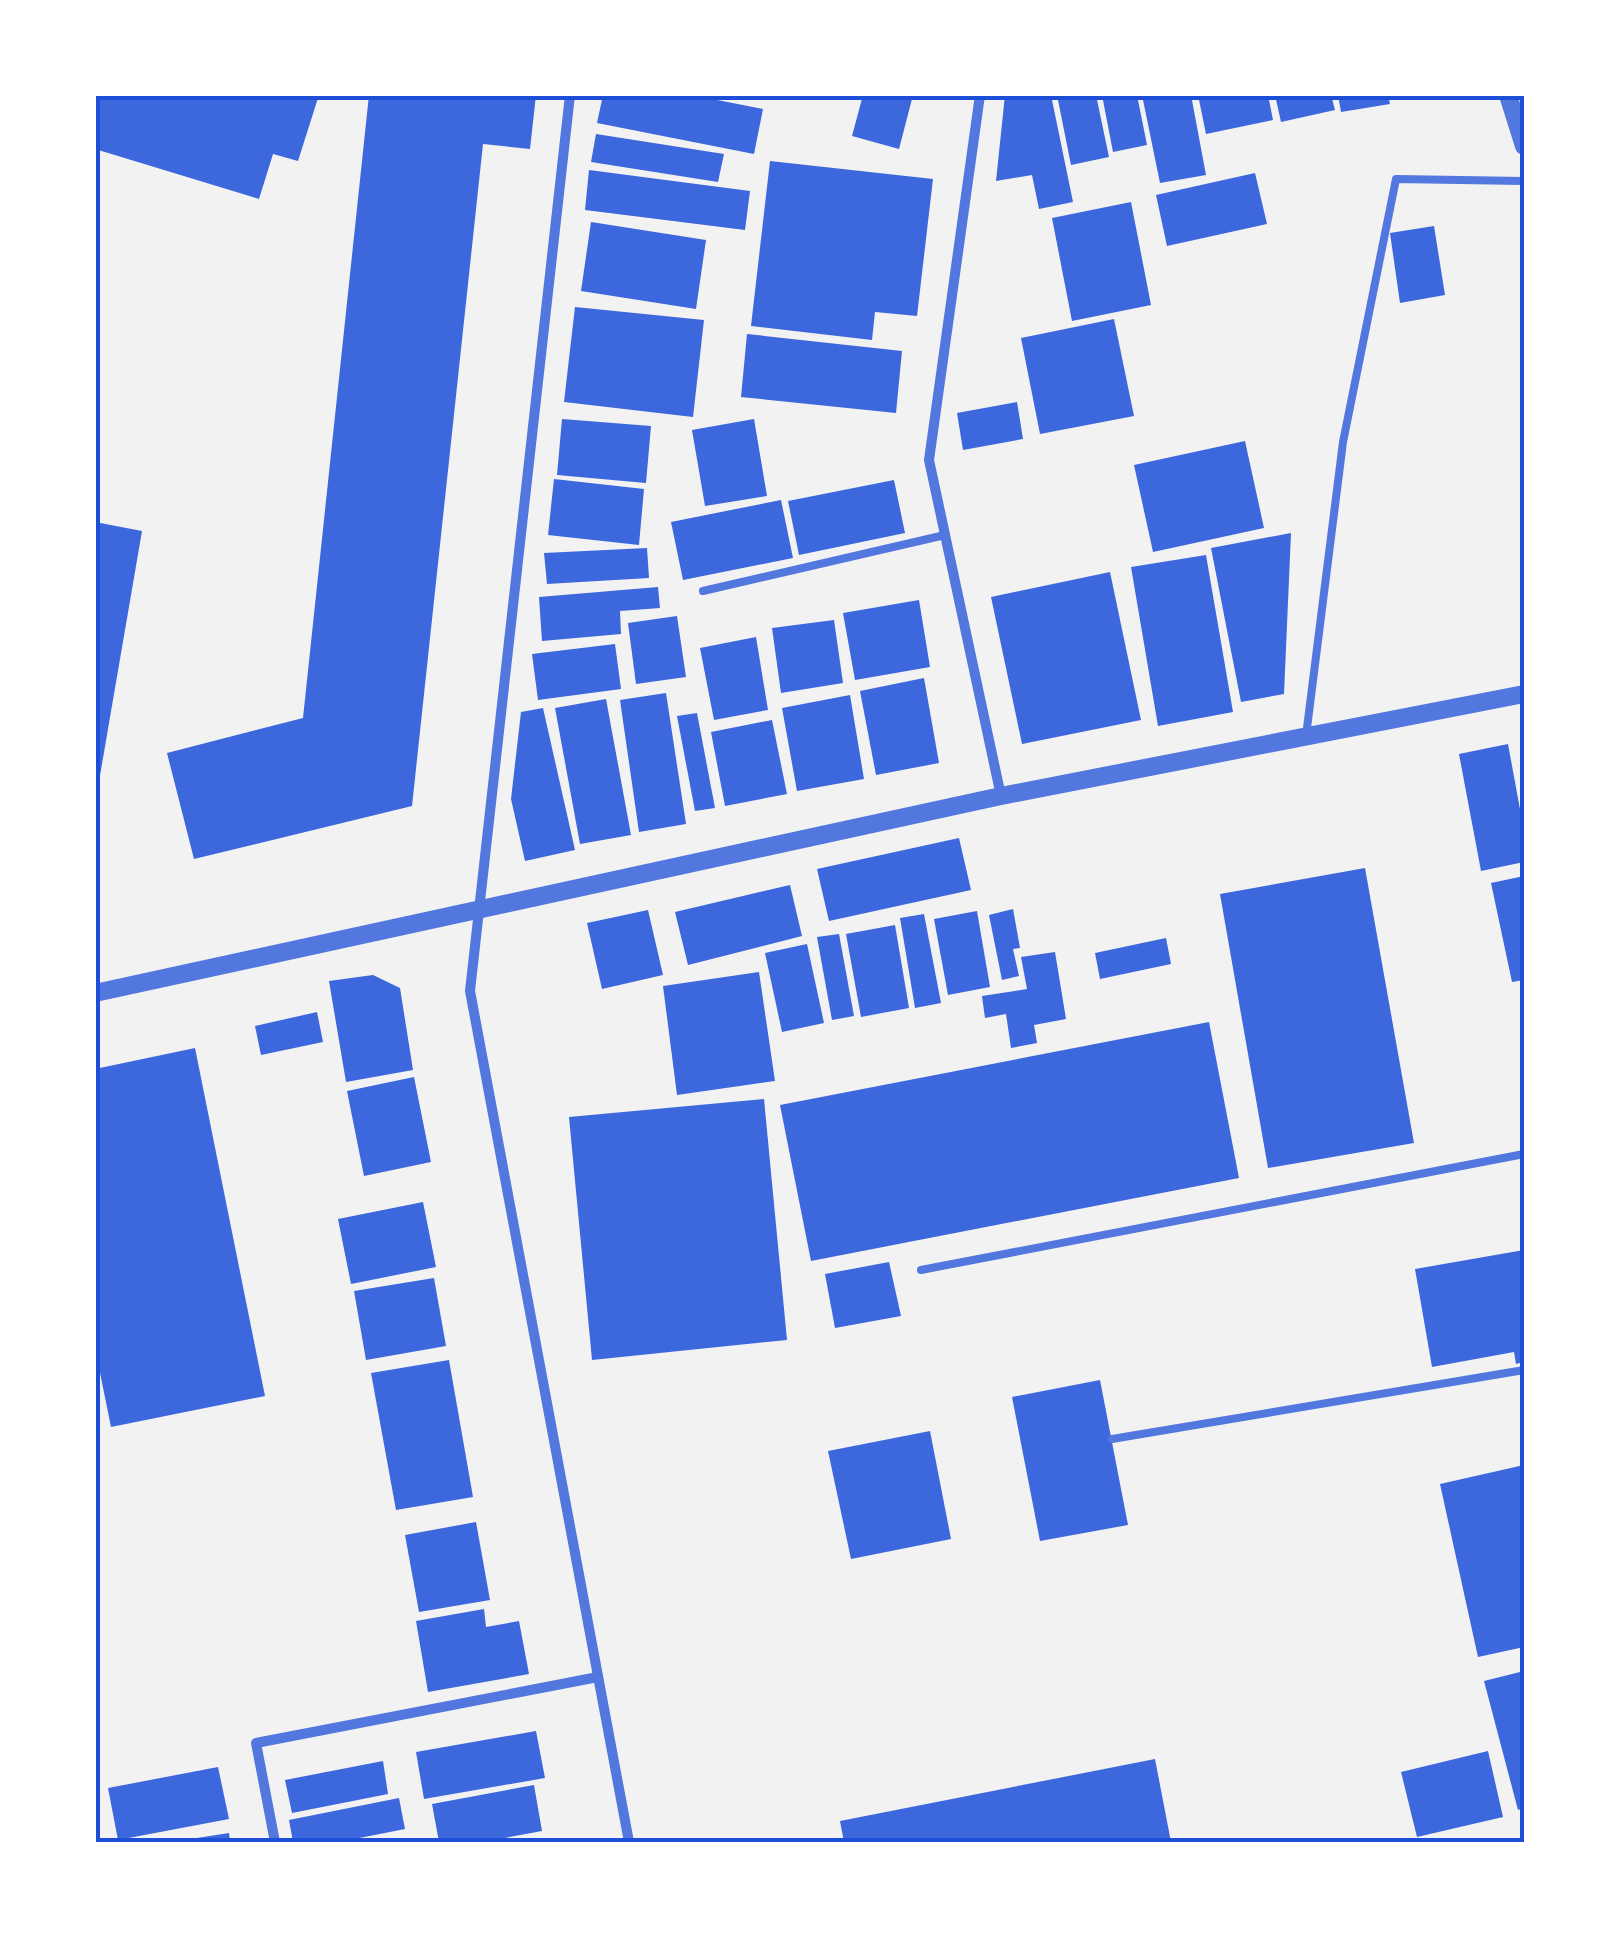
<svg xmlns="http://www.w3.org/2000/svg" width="1619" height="1937" viewBox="0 0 1619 1937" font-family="'Work Sans',sans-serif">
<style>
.building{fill:#3d67dc}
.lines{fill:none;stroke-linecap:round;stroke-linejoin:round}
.service{stroke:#5277de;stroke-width:8}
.minor{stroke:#5277de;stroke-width:10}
.tertiary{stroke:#5277de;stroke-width:18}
.neatline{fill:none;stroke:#1d4ed8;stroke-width:4}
</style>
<rect width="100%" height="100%" fill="#f2f2f2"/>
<!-- building -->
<g class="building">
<path d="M95,95H310L318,98L298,161L273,154L259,199L95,149Z"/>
<path d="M369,95H536L530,149L483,144L412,806L194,859L167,753L303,718Z"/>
<path d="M603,95H692L763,109L754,154L597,123Z"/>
<path d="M863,95H913L899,149L852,136Z"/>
<path d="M1005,95H1051L1073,202L1039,209L1032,175L996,181Z"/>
<path d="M1057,95H1096L1109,157L1071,165Z"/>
<path d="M1102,95H1137L1147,145L1113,152Z"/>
<path d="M1142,95H1191L1206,175L1160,183Z"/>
<path d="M1198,95H1268L1273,120L1206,134Z"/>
<path d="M1275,95H1331L1335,110L1281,122Z"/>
<path d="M1338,95H1388L1390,104L1341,112Z"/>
<path d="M596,134L724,154L718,182L591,162Z"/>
<path d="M770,161L933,179L917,316L875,312L872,340L751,326Z"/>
<path d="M589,170L750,191L745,230L585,210Z"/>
<path d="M1255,173L1267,224L1167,246L1156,195Z"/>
<path d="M1131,202L1151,305L1072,321L1052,218Z"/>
<path d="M591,222L706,240L696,309L581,291Z"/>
<path d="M1434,226L1445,295L1400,303L1390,233Z"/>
<path d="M575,307L704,320L693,417L564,402Z"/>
<path d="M1114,319L1134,416L1040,434L1021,338Z"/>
<path d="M747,334L902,351L896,413L741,397Z"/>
<path d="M1017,402L1023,439L963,450L957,413Z"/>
<path d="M562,419L651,426L646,483L557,475Z"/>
<path d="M754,419L767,496L705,506L692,430Z"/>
<path d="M1245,441L1264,528L1153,552L1134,465Z"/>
<path d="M554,479L644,489L639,545L548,535Z"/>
<path d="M894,480L905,533L799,555L788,501Z"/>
<path d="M781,500L793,558L683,580L671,522Z"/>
<path d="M95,522L142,531L97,793H95Z"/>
<path d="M1291,533L1284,694L1241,702L1211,548Z"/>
<path d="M647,548L649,578L547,584L544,553Z"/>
<path d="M1206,555L1233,712L1158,726L1131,567Z"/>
<path d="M1110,572L1141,720L1022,744L991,597Z"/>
<path d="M658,587L660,608L620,611L621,634L542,641L539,597Z"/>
<path d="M919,600L930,667L855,680L843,613Z"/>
<path d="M677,616L686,677L636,684L628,623Z"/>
<path d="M834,620L843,683L781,693L772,628Z"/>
<path d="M756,637L768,710L714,720L700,648Z"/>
<path d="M615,644L621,689L538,700L532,654Z"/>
<path d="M924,678L939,763L876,775L860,691Z"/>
<path d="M666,693L686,824L639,832L620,700Z"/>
<path d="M850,695L864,779L797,791L782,708Z"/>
<path d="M606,699L631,835L580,844L555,708Z"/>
<path d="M543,708L575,850L525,861L511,799L521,712Z"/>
<path d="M697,713L715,808L695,811L677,716Z"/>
<path d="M772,720L787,794L725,806L711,732Z"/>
<path d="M1508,744L1524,831V862L1481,871L1459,754Z"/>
<path d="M959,838L971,890L829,921L817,869Z"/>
<path d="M1365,868L1414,1143L1268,1168L1220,894Z"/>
<path d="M1524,876V980L1512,982L1491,883Z"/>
<path d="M790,885L802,936L688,965L675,912Z"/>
<path d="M1013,909L1020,948L1013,949L1019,976L1002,980L989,915Z"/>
<path d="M648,910L663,975L602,989L587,923Z"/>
<path d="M977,911L990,987L948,995L934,919Z"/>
<path d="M924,914L941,1003L915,1008L900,918Z"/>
<path d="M895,925L909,1008L861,1017L846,934Z"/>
<path d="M839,934L854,1016L832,1020L817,937Z"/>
<path d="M1166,938L1171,964L1100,979L1095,953Z"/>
<path d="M807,944L824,1023L782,1032L765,953Z"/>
<path d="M1055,952L1066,1019L1034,1025L1037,1043L1011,1048L1006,1014L985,1018L982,996L1027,989L1021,957Z"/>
<path d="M759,972L775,1081L677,1095L663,986Z"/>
<path d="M373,975L400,988L413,1070L346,1082L329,981Z"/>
<path d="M317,1012L323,1042L261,1055L255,1026Z"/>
<path d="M1209,1022L1239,1178L811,1261L780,1105Z"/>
<path d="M195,1048L265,1396L111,1427L95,1348V1069Z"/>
<path d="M414,1077L431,1162L364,1176L347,1091Z"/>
<path d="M764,1099L787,1340L592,1360L569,1117Z"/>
<path d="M423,1202L436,1267L351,1284L338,1219Z"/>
<path d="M1524,1250V1362L1516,1364L1514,1352L1432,1367L1415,1269Z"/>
<path d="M889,1262L901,1316L835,1328L825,1274Z"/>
<path d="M434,1278L446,1346L366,1360L354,1291Z"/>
<path d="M449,1360L473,1497L396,1510L371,1373Z"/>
<path d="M1100,1380L1128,1525L1040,1541L1012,1397Z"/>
<path d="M930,1431L951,1539L851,1559L828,1451Z"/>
<path d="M1524,1465V1647L1478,1657L1440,1484Z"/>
<path d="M476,1522L490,1600L419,1612L405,1535Z"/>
<path d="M484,1609L486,1627L519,1621L529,1674L428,1692L416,1621Z"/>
<path d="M1524,1671V1808L1518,1810L1484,1681Z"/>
<path d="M536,1731L545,1778L424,1799L416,1752Z"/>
<path d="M1488,1751L1503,1817L1417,1837L1401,1772Z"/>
<path d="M1155,1759L1171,1842H844L840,1821Z"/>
<path d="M383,1761L388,1794L292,1813L285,1780Z"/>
<path d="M218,1767L229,1819L118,1840L108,1788Z"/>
<path d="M534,1785L542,1831L483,1842H439L432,1804Z"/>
<path d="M399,1798L405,1829L339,1842H293L289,1820Z"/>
<path d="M229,1833L230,1842H184V1840Z"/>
</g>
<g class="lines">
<!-- service -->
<g class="service">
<path d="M703,591L945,535"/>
<path d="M1306,736L1343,442L1396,179L1524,181"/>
<path d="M921,1270L1524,1154"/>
<path d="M1112,1439L1524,1370"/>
</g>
<!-- minor -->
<g class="minor">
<path d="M570,95L470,991L629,1842"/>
<path d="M980,95L929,460L1001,796"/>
<path d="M275,1842L256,1743L598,1677"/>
</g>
<!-- tertiary -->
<g class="tertiary">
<path d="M1508,95L1524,146"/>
<path d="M95,993L1001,796L1524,694"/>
</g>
</g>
<!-- border -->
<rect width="1619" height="1937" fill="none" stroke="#ffffff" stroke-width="195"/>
<rect x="98" y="98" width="1424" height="1742" class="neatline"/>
</svg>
